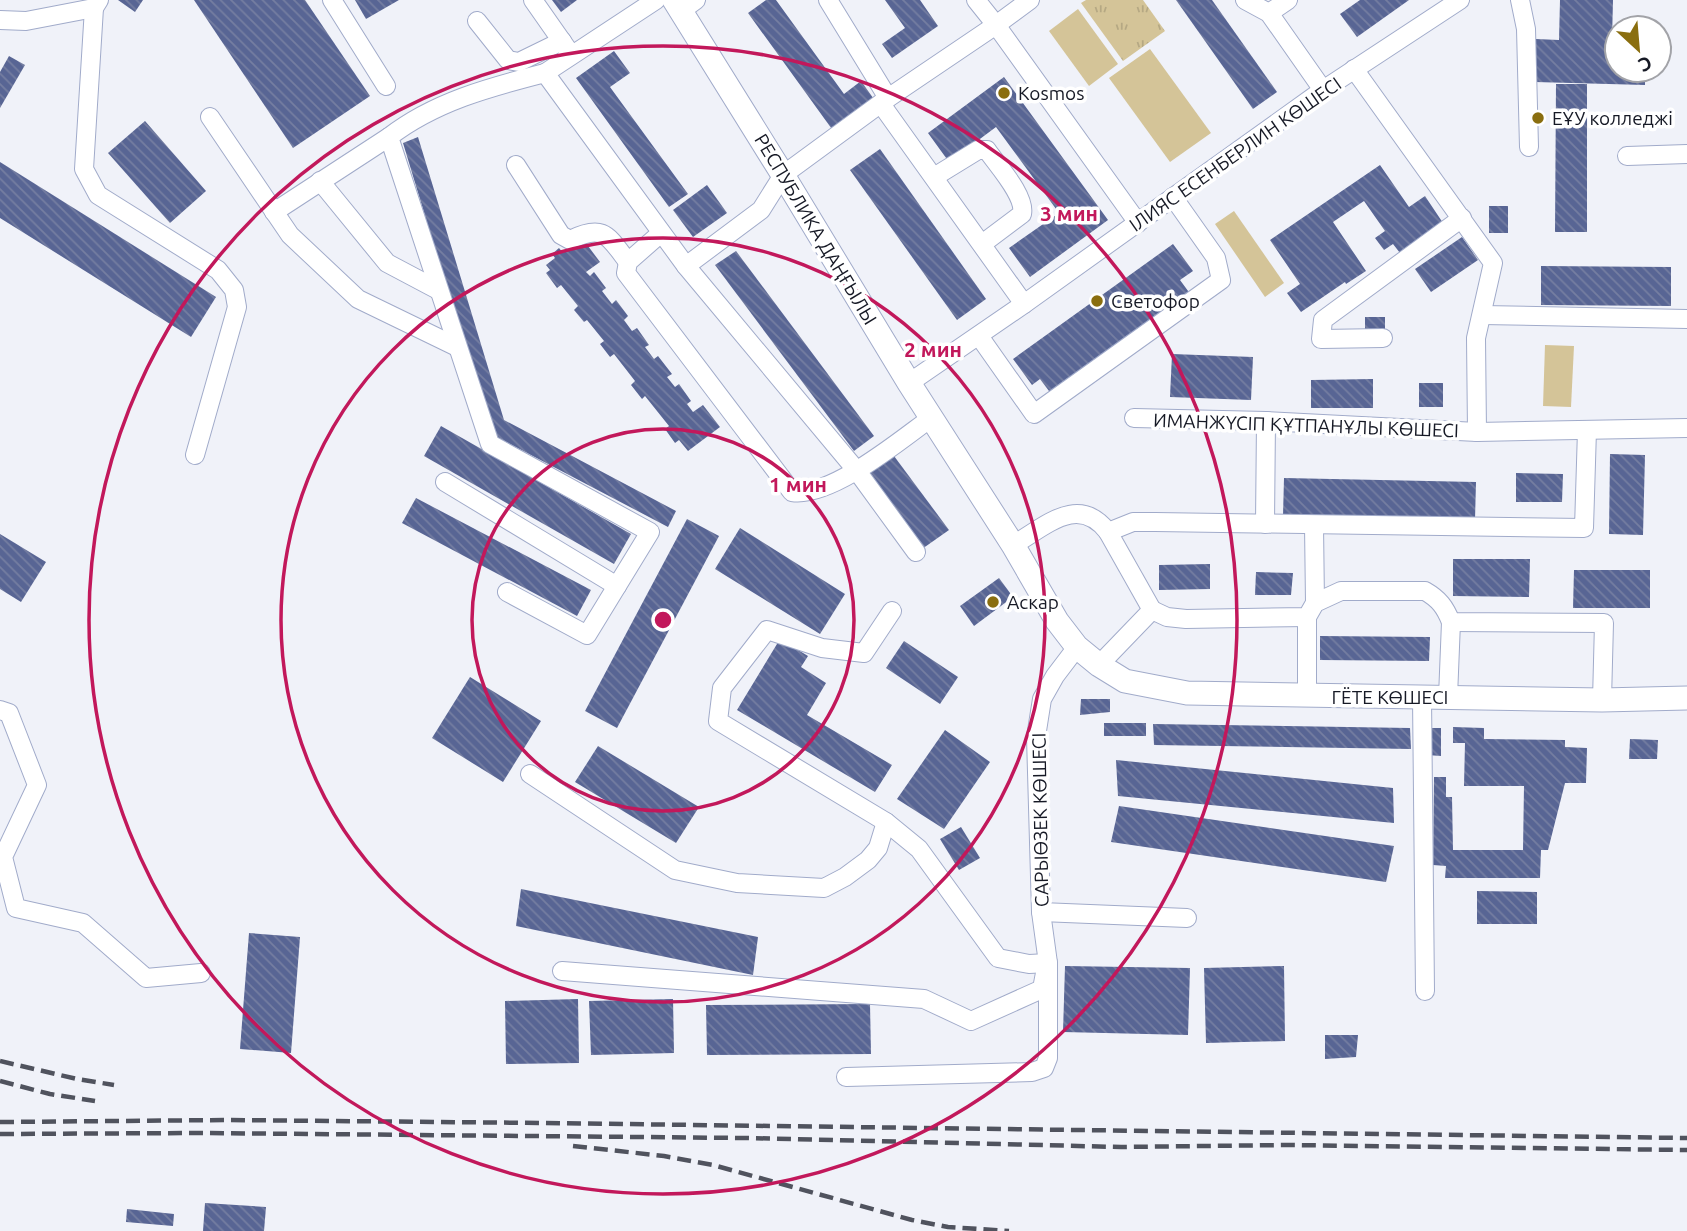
<svg xmlns="http://www.w3.org/2000/svg" width="1687" height="1231" viewBox="0 0 1687 1231" font-family="Ubuntu,sans-serif">
<style>
.grass{fill:url(#grass-tufts)}
.garden{fill:#d4c498}
.building{fill:url(#building-back-hatch)}
.lines{fill:none;stroke-linecap:round;stroke-linejoin:round}
.minor-casing{stroke:#a1abca;stroke-width:20}
.major-casing{stroke:#a1abca;stroke-width:25}
.minor{stroke:#fff;stroke-width:18}
.major{stroke:#fff;stroke-width:23}
.rail{stroke:#50535e;stroke-width:4.5;stroke-dasharray:14 7;stroke-linecap:butt}
.ring{fill:none;stroke:#c2185b;stroke-width:3.5}
.poi-dot{fill:#8a6e0f;stroke:#fff;stroke-width:2.5}
.labels{text-anchor:middle;dominant-baseline:central;stroke-width:7;stroke-linejoin:round;paint-order:stroke}
.poi-label{font-size:19px;fill:#161925;stroke:#fff;text-anchor:start}
.street-label{font-size:19px;fill:#161925;stroke:#fff}
.centre{fill:#c2185b;stroke:#fff;stroke-width:3.5}
.ring-label{font-size:21px;text-anchor:middle;font-weight:bold;fill:#c2185b;stroke:#fff;stroke-width:7;stroke-linejoin:round;paint-order:stroke}
</style>
<defs>
<pattern id="grass-tufts" width="24" height="20" patternUnits="userSpaceOnUse" patternTransform="scale(1.75)"><rect width="24" height="20" fill="#d4c498"/><path d="M3 7l-1-3M5 7V3M7 7l1-3M15 17l-1-3M17 17v-4M19 17l1-3" fill="none" stroke="#b5a883"/></pattern>
<pattern id="building-back-hatch" width="6" height="6" patternUnits="userSpaceOnUse" patternTransform="scale(1.75)"><rect width="6" height="6" fill="#586594"/><path d="M-1 5l2 2M0 0l6 6M5-1l2 2" fill="none" stroke="#757ea1"/></pattern>
</defs>
<rect width="100%" height="100%" fill="#f0f2f9"/>
<!-- grass -->
<path class="grass" d="M1086,0H1143L1165,31L1123,61L1081,3Z"/>
<!-- garden -->
<g class="garden">
<path d="M1078,9L1118,64L1089,86L1049,31Z"/>
<path d="M1150,49L1211,133L1170,162L1109,78Z"/>
<path d="M1234,211L1284,283L1265,297L1215,224Z"/>
<path d="M1545,345L1574,346L1571,407L1543,406Z"/>
</g>
<!-- building -->
<g class="building">
<path d="M118,0H143L135,12Z"/>
<path d="M194,0H305L370,96L293,148Z"/>
<path d="M355,0H399L366,19Z"/>
<path d="M552,0H577L561,12Z"/>
<path d="M766,0H776L844,94L861,81L876,102L834,132L748,13Z"/>
<path d="M885,0H920L938,26L892,58L882,44L905,28Z"/>
<path d="M1176,0H1212L1277,92L1253,109Z"/>
<path d="M1360,0H1409L1357,37L1340,14Z"/>
<path d="M1560,0H1613L1612,40L1617,41V70H1645V85L1535,82L1536,39L1559,40Z"/>
<path d="M614,51L630,73L610,87L688,194L669,207L576,78Z"/>
<path d="M9,56L25,65L0,108V72Z"/>
<path d="M1004,77L1108,220L1030,277L1009,248L1059,213L996,127L949,162L928,133Z"/>
<path d="M1556,84H1587V232H1555Z"/>
<path d="M145,121L206,191L170,223L108,153Z"/>
<path d="M418,137L504,420L676,511L668,527L491,434L403,143Z"/>
<path d="M880,149L986,299L957,320L850,170Z"/>
<path d="M0,162L216,297L191,337L0,218Z"/>
<path d="M1380,165L1409,207L1425,196L1443,223L1400,253L1393,244L1384,250L1375,238L1385,231L1364,201L1333,222L1366,271L1346,284L1345,282L1301,312L1287,293L1300,284L1270,240Z"/>
<path d="M707,185L727,213L693,237L673,210Z"/>
<rect x="1489" y="206" width="19" height="27"/>
<path d="M1462,237L1478,260L1431,292L1415,269Z"/>
<path d="M582,238L600,262L586,272L590,276L594,272L606,288L602,291L612,304L616,300L628,316L624,320L632,331L637,328L649,345L645,347L654,359L658,356L672,374L667,377L675,387L679,384L691,401L687,404L693,412L703,405L720,427L688,451L679,440L675,443L665,429L669,426L645,396L642,399L631,385L635,381L614,354L610,357L600,344L604,341L587,320L584,322L574,310L578,306L561,285L557,288L546,273L550,270L546,265L555,258L552,254L559,248L563,253Z"/>
<path d="M1173,244L1193,271L1180,280L1191,295L1052,395L1040,379L1032,385L1013,359Z"/>
<path d="M736,251L874,436L854,451L715,265Z"/>
<path d="M1541,266L1671,267V306L1541,305Z"/>
<rect x="1365" y="317" width="20" height="17"/>
<path d="M1172,354L1253,357L1251,400L1170,397Z"/>
<path d="M1373,379V408H1311V380Z"/>
<rect x="1419" y="383" width="24" height="24"/>
<path d="M441,426L631,534L614,564L424,456Z"/>
<path d="M1610,454L1645,455L1643,535L1609,534Z"/>
<path d="M894,456L949,530L922,549L868,474Z"/>
<path d="M1516,473L1563,474L1562,502H1516Z"/>
<path d="M1284,478L1476,482L1475,520L1283,516Z"/>
<path d="M416,498L591,590L577,616L402,523Z"/>
<path d="M687,519L719,536L617,728L585,711Z"/>
<path d="M740,528L845,594L820,634L715,569Z"/>
<path d="M0,534L46,562L21,602L0,589Z"/>
<path d="M1453,559H1530L1529,597L1453,596Z"/>
<path d="M1210,564V589L1159,590V565Z"/>
<path d="M1574,570H1650V608H1573Z"/>
<path d="M1256,572L1293,573L1291,595H1255Z"/>
<path d="M999,578L1013,597L974,626L960,606Z"/>
<path d="M1320,636L1430,637L1429,661L1320,660Z"/>
<path d="M780,639L808,656L801,667L826,683L807,715L892,765L875,792L737,710Z"/>
<path d="M904,641L958,677L940,704L886,668Z"/>
<path d="M470,677L541,721L503,782L432,738Z"/>
<path d="M1081,699H1110V712L1080,715Z"/>
<rect x="1104" y="723" width="42" height="13"/>
<path d="M1153,724L1410,728L1411,749L1154,745Z"/>
<path d="M1453,727L1484,728V739L1565,740V747L1587,748L1586,783H1565L1548,850H1541L1540,878H1445L1446,866L1433,865L1434,777H1446V797H1452L1453,850H1523L1524,786H1464L1465,743H1453Z"/>
<path d="M1428,728H1441V756L1427,755Z"/>
<path d="M945,730L990,762L944,829L897,799Z"/>
<path d="M1630,739L1658,740L1657,759H1629Z"/>
<path d="M598,746L699,807L676,843L575,782Z"/>
<path d="M1116,760L1393,788L1394,823L1118,796Z"/>
<path d="M1119,806L1394,846L1386,882L1111,842Z"/>
<path d="M961,827L980,858L959,870L940,839Z"/>
<path d="M521,889L758,937L753,975L516,926Z"/>
<path d="M1477,891L1537,892V924H1477Z"/>
<path d="M249,933L300,937L291,1053L240,1049Z"/>
<path d="M1065,966L1190,968L1188,1035L1063,1032Z"/>
<path d="M1284,966L1285,1041L1206,1043L1204,968Z"/>
<path d="M578,999L579,1063L506,1064L505,1001Z"/>
<path d="M673,999L674,1053L591,1055L589,1001Z"/>
<path d="M870,1004L871,1054L707,1055L706,1005Z"/>
<path d="M1325,1035H1358L1356,1057L1325,1059Z"/>
<path d="M205,1203L266,1207L264,1231H203Z"/>
<path d="M127,1209L174,1214L173,1226L126,1222Z"/>
</g>
<g class="lines">
<!-- minor casing -->
<g class="minor-casing">
<g id="minor">
<path d="M332,0L386,86"/>
<path d="M533,0L568,50"/>
<path d="M656,0L545,73L686,266L857,471L916,552"/>
<path d="M976,0L996,25L1030,0"/>
<path d="M1245,0L1269,13L1323,90"/>
<path d="M1520,0L1526,29L1529,147"/>
<path d="M94,8L84,169L98,195L218,270L234,290L237,307L195,455"/>
<path d="M681,11L696,0"/>
<path d="M1269,13L1288,0"/>
<path d="M0,20L26,21L94,8L99,0"/>
<path d="M477,21L508,60L519,62L562,41"/>
<path d="M1354,69L1493,263L1476,338L1477,432"/>
<path d="M888,98L996,25L1138,223"/>
<path d="M881,104L1024,304"/>
<path d="M210,117L290,235L358,299L457,347"/>
<path d="M1627,156L1687,154"/>
<path d="M516,165L561,235L570,240C604,223 608,236 628,262"/>
<path d="M934,177L978,150H987C997,165 1026,196 1022,214L982,244"/>
<path d="M320,181L387,263L438,290"/>
<path d="M274,212L389,137"/>
<path d="M661,233L628,262L626,273L792,492C831,498 899,441 931,418"/>
<path d="M686,266L761,210L783,175L888,98L828,0"/>
<path d="M1482,315L1687,319"/>
<path d="M979,336L1034,414L1221,280L1216,258L1173,197"/>
<path d="M1383,338L1321,339L1323,320L1462,218"/>
<path d="M909,383L1024,304L1323,90L1460,0"/>
<path d="M1134,418L1266,421L1477,432L1687,428"/>
<path d="M445,482L617,586"/>
<path d="M1265,524L1266,421"/>
<path d="M1314,525L1315,603"/>
<path d="M1108,532L1152,610"/>
<path d="M1013,545C1045,527 1078,493 1108,532L1133,522H1155L1584,528L1587,430"/>
<path d="M507,592L587,635L650,532L490,444L389,137C434,102 490,87 545,73"/>
<path d="M892,611L864,653L822,648L767,630L722,688L718,721L886,822L919,849L998,958L1029,964L1048,963"/>
<path d="M1099,665L1152,610L1167,617L1186,619L1307,617L1315,603L1341,591H1425C1439,599 1445,607 1451,622L1604,623L1602,700"/>
<path d="M1307,696V617"/>
<path d="M1422,697L1425,991"/>
<path d="M1448,697L1451,622"/>
<path d="M0,710L9,713L37,785L3,857L16,908L83,923L146,978L201,973"/>
<path d="M530,774L675,870L737,883L824,888L845,877L868,860L878,848L886,822"/>
<path d="M1041,912L1187,918"/>
<path d="M562,971L924,999L971,1021L1042,989L1045,973"/>
<path d="M846,1077L1032,1072L1044,1068L1048,1058V963L1041,912L1036,737L1042,699L1055,676L1077,647"/>
</g>
</g>
<!-- major casing -->
<g class="major-casing">
<path id="major" d="M674,0L783,175L909,383L1013,545L1057,621L1077,647L1099,665L1125,681L1187,693L1602,700L1687,698"/>
</g>
<!-- minor -->
<use href="#minor" class="minor"/>
<!-- major -->
<use href="#major" class="major"/>
<!-- rail -->
<g class="rail">
<path d="M0,1061L77,1079L114,1085"/>
<path d="M0,1081L50,1094L95,1101"/>
<path d="M0,1122L227,1120L545,1123L1687,1138"/>
<path d="M0,1134L200,1133L748,1138L1121,1147L1286,1145L1687,1150"/>
<path d="M573,1146L664,1156L713,1165L912,1220L948,1227L1009,1231"/>
</g>
</g>
<!-- distance rings -->
<g class="ring">
<circle cx="663" cy="620" r="191"/>
<circle cx="663" cy="620" r="382"/>
<circle cx="663" cy="620" r="574"/>
</g>
<!-- markers -->
<g class="poi-dot">
<circle cx="1004" cy="93" r="7"/>
<circle cx="1538" cy="118" r="7"/>
<circle cx="1097" cy="301" r="7"/>
<circle cx="993" cy="602" r="7"/>
</g>
<g class="labels">
<!-- poi labels -->
<g class="poi-label">
<text x="1018" y="93">Kosmos</text>
<text x="1552" y="118">ЕҰУ колледжі</text>
<text x="1111" y="301">Светофор</text>
<text x="1007" y="602">Аскар</text>
</g>
<!-- street labels -->
<g class="street-label">
<text transform="translate(1235 154) rotate(-35)">ІЛИЯС ЕСЕНБЕРЛИН КӨШЕСІ</text>
<text transform="translate(816 229) rotate(59)">РЕСПУБЛИКА ДАҢҒЫЛЫ</text>
<text transform="translate(1306 425) rotate(2)">ИМАНЖҮСІП ҚҰТПАНҰЛЫ КӨШЕСІ</text>
<text x="1390" y="697">ГЁТЕ КӨШЕСІ</text>
<text transform="translate(1040 820) rotate(-91)">САРЫӨЗЕК КӨШЕСІ</text>
</g>
</g>
<circle cx="663" cy="620" r="10" class="centre"/>
<g class="ring-label">
<text x="1069" y="221">3 мин</text>
<text x="933" y="357">2 мин</text>
<text x="798" y="492">1 мин</text>
</g>
<!-- north arrow -->
<g transform="translate(1638 49) rotate(154)"><circle r="33" fill="#ffffff" stroke="#a2a3a8" stroke-width="2"/>
<path d="M0-5L12 26L0 18L-12 26Z" fill="#8a6e0f"/>
<text y="-10" font-size="19" font-weight="bold" text-anchor="middle" fill="#161925">С</text>
</g>
</svg>
